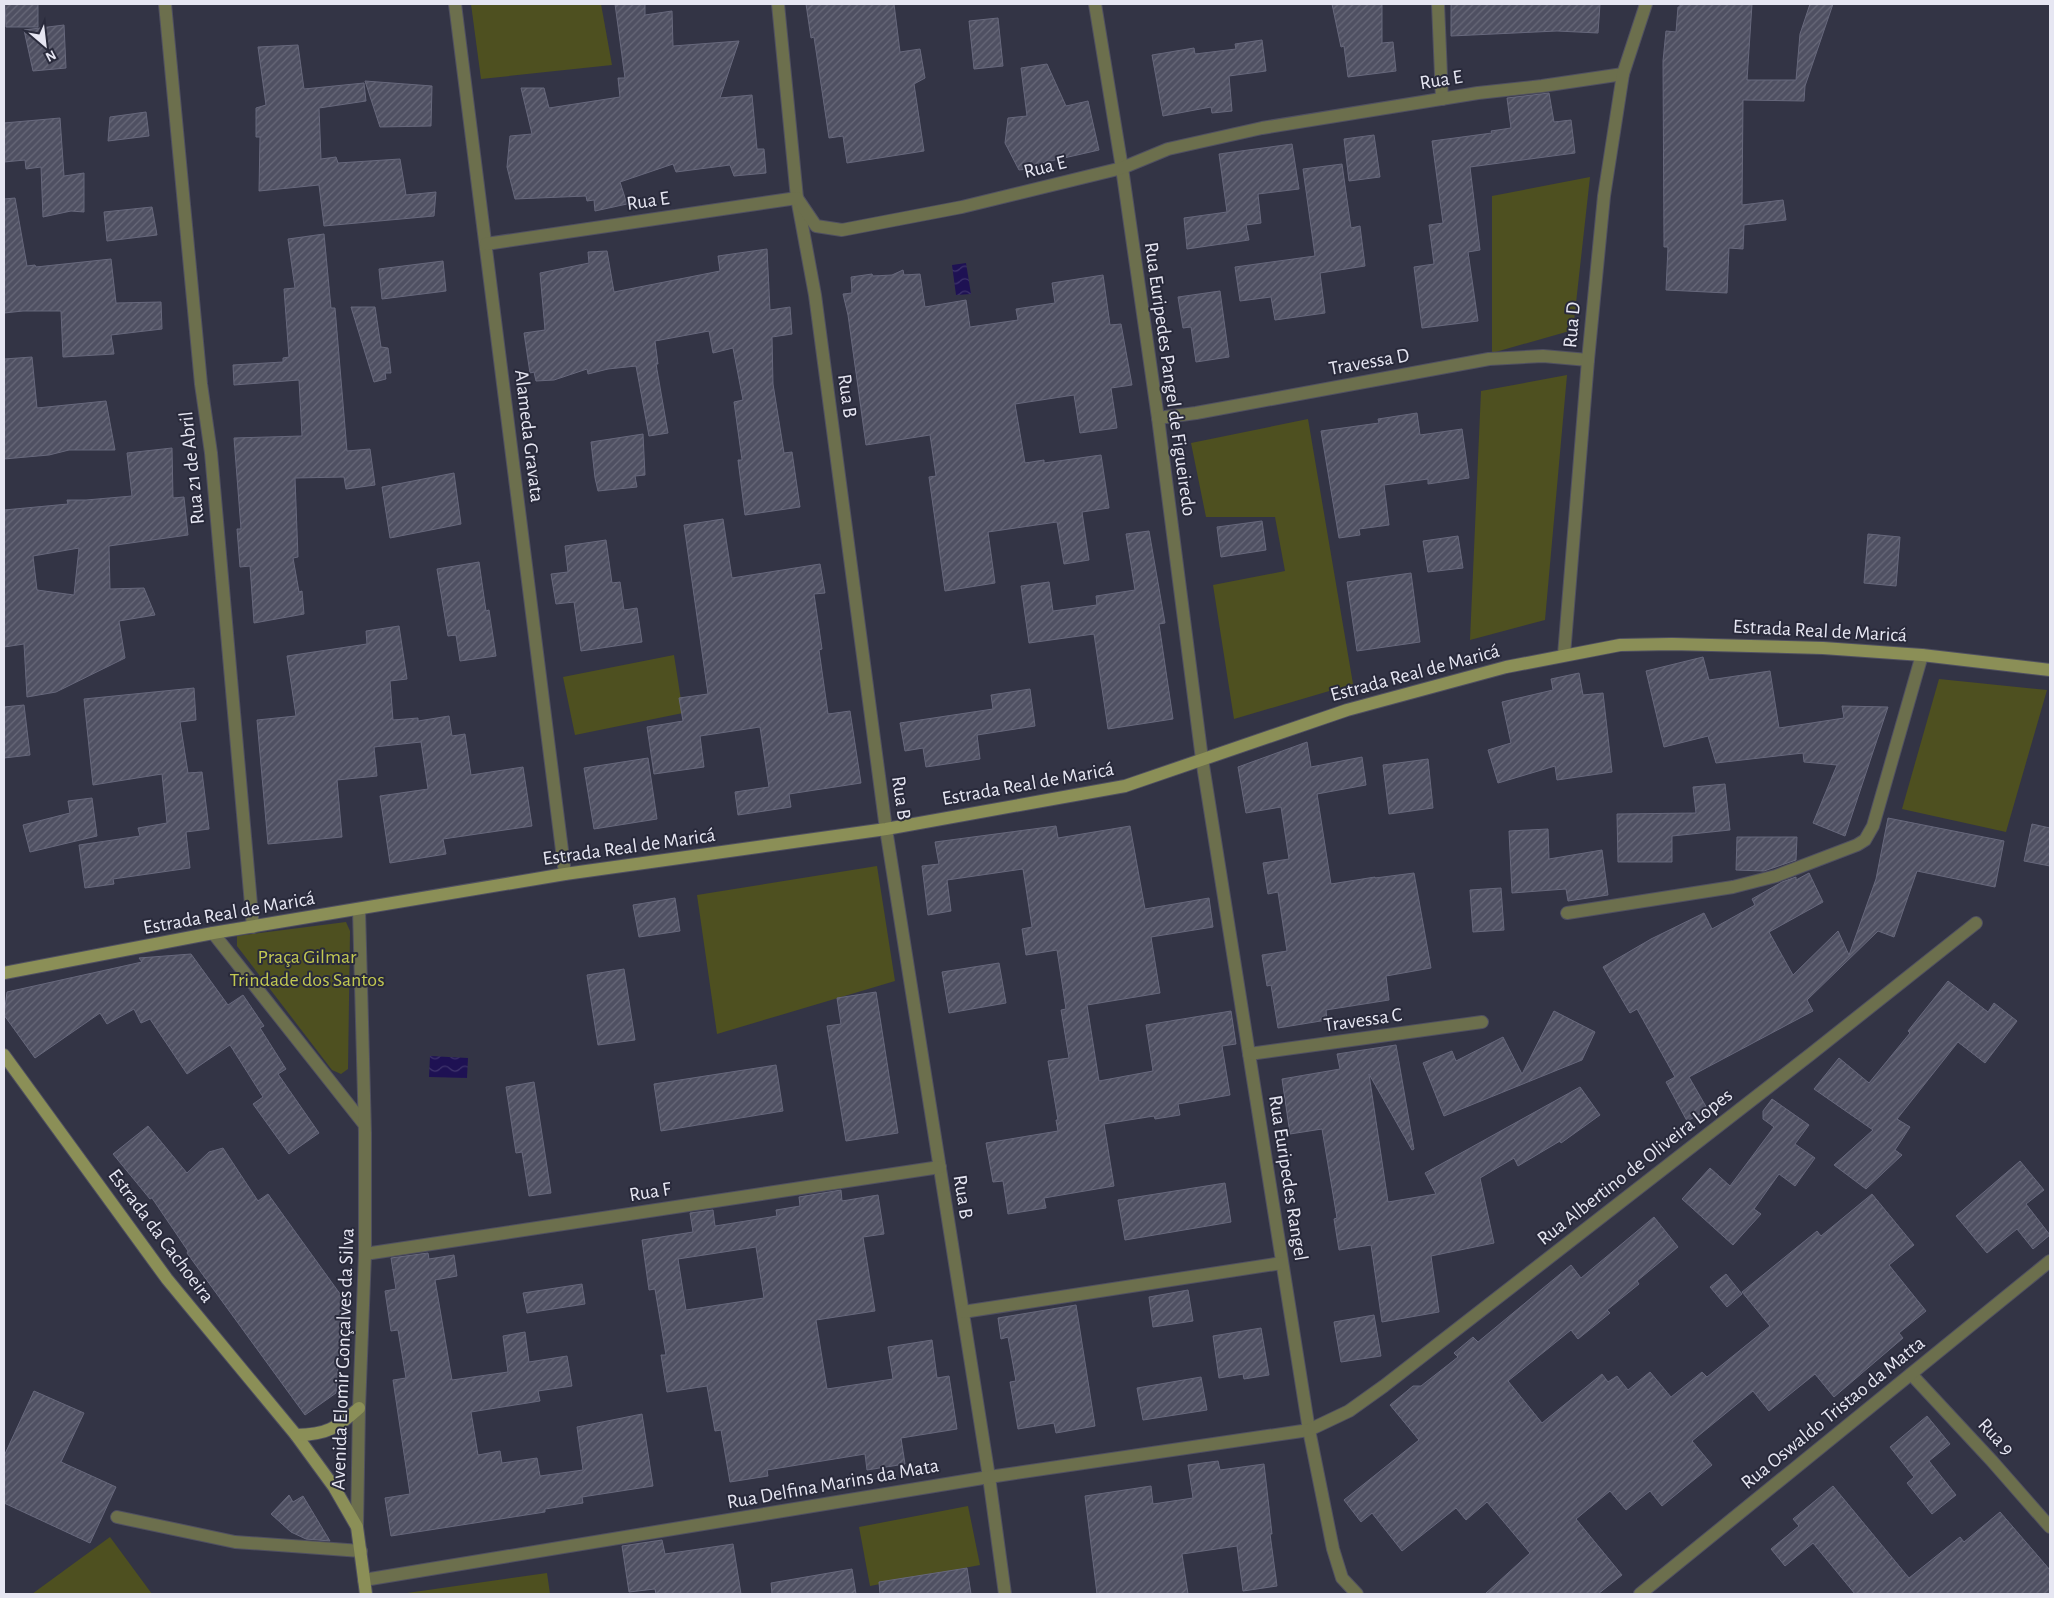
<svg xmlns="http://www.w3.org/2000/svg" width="2054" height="1598" viewBox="0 0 2054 1598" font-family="'Alegreya Sans',sans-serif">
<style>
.green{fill:#4e5020}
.water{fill:url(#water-waves)}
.building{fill:url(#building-hatch);stroke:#67687c;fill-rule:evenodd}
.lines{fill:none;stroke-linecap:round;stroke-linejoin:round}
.lane-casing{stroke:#505061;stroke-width:14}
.street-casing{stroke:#505061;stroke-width:14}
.secondary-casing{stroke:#505061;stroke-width:14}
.lane{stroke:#6c6f4d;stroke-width:12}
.street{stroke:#6c6f4d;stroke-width:12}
.secondary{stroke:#8b8f57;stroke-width:12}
.labels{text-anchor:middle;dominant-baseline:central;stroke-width:4;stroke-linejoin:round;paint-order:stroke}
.street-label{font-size:20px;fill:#e6e6f2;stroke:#292a3b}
.park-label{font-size:20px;fill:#c2c851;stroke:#292a3b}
</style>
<defs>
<pattern id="water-waves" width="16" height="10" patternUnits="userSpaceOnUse" patternTransform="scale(1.25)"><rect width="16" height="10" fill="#1e1153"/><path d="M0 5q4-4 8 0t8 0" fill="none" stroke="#3f346c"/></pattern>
<pattern id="building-hatch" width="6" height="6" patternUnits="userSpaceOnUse" patternTransform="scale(1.25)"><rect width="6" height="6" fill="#4f5062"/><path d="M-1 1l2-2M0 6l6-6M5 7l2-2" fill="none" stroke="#686979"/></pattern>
</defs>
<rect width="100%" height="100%" fill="#333445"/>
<!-- green -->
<g class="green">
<path d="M471,4H601L612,65L481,79Z"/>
<path d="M1590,177L1573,330L1492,353V196Z"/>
<path d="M1567,375L1545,620L1470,640L1481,391Z"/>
<path d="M1308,419L1353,684L1234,719L1213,585L1285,571L1275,517H1206L1191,443Z"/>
<path d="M674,655L683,713L575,735L563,677Z"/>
<path d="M1939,679L2047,690L2006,832L1902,809Z"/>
<path d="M877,866L895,981L717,1034L697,895Z"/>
<path d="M346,922L350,931L348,1069L341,1074L332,1070L237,946V936Z"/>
<path d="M968,1506L980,1565L870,1586L859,1527Z"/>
<path d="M110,1537L152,1594H32Z"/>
<path d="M547,1573L550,1594H400Z"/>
</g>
<!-- water -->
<g class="water">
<path d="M966,263L971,294L956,295L952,265Z"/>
<path d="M430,1056L468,1058L467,1078L429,1077Z"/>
</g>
<!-- building -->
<g class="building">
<path d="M5,4H38V27H6Z"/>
<path d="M615,4H645V15L672,11L673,46L739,41L720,98L752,95L757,149H764L766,173L734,176L730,165L676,172L673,164L620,182L627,204L595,211L594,200L587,201L586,196L515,199L507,167L510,136L532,134L521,88H544L549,108L620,97L618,78H625Z"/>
<path d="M806,4H894L900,52L920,49L925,78L914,84L924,151L847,163L843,136L829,138L814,37L811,38Z"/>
<path d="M1332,4H1382V43L1393,42L1396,71L1348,77L1344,46L1341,47Z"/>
<path d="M1451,4H1600L1598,33L1557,31L1451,36Z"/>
<path d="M1680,4H1752L1747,80H1796L1800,34L1810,4H1833L1805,86L1804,101L1743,100L1742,205L1783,200L1786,220L1744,225L1743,249L1729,248L1727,293L1666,290L1668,247H1664L1663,61L1666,31L1676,32L1678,7H1680Z"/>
<path d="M998,18L1003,66L974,69L969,21Z"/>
<path d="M64,25L66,68L33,71L24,30Z"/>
<path d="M1262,40L1266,71L1229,76L1232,111L1212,113L1211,107L1163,116L1152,55L1194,48L1195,54L1236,49L1235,44Z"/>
<path d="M298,45L304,89L364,83L366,101L319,108L321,159L336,157L338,163L400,159L406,195L436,192L434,216L324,226L319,185L259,191L260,137H256V108L266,105L258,47Z"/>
<path d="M1047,64L1066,106L1088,101L1099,150L1042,163L1043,167L1019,170L1005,143L1008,118L1027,116L1021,68Z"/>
<path d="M365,81L432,86L431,126L380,127Z"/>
<path d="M1549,93L1554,122L1571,120L1575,153L1470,167L1480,250L1468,252L1478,321L1422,328L1414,267L1434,264L1429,225L1443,223L1432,141L1492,133L1491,131L1511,128L1507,98Z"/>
<path d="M146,112L149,136L108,141L110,117Z"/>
<path d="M60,118L64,176L84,173V212L71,211L43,217L41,167L26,169L25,160L4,162V123Z"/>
<path d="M1374,135L1380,177L1349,181L1344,139Z"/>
<path d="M1292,144L1299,189L1258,194L1261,223L1246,225L1249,240L1187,249L1184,218L1227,212L1219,154Z"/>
<path d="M1342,164L1351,228L1360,226L1365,266L1320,273L1325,313L1275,320L1271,297L1240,301L1235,267L1315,256L1303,169Z"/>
<path d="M15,198L27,266L35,265L36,267L111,259L116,303L161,302L162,329L111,335L114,354L63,357L61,311H23L4,313V199Z"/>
<path d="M152,207L157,235L107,241L104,212Z"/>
<path d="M324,234L331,308H335L347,451L370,449L375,485L346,489L344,477L295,478L298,557L293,558L299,592L302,591L304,614L254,623L250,566L240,567L237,529H241L234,438L302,436L299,380L234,385L233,365L283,362V358L289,357L284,289L295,288L288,239Z"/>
<path d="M767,249L770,310L790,307L792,334L772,337L773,384L784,453L792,452L800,507L745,515L738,460H742L734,402L743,400L733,348L713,353L709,331L655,341L658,364H656L668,433L649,436L636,366L608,369L588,374L587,369L554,380L536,381L534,372L530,373L524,333L545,330L540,273L589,263L588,252L607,251L614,292L720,271L718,256Z"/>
<path d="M443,261L446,291L382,299L379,269Z"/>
<path d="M903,270L904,275L920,274L925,307L966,300L970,327L1018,320L1016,309L1055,303L1052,283L1103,275L1110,325L1121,324L1132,385L1111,388L1117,428L1080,433L1074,395L1015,404L1025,463L1044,460V463L1101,455L1109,508L1082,512L1089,560L1064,564L1057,522L988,532L995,583L945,591L929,477L936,476L930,435L866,445L848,315L843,294L852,293L851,277L872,274L873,276L892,275Z"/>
<path d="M1220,291L1229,357L1196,362L1191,327L1183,328L1178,297Z"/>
<path d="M351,307H375L381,347L388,348L391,373H385L386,379L374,382Z"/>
<path d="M32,357L37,408L106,401L115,450H69L49,455L4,459V359Z"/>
<path d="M1417,413L1420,435L1462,429L1469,478L1428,484V479L1384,485L1389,525L1359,529L1360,535L1339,538L1321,431L1379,423L1378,419Z"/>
<path d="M643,434L645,475L635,476L637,487L598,491L595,478L591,442Z"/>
<path d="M172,448L173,498L184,497L188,535L109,546L110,589L144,588L155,615L119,621L125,658L56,692L27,697L24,644L4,647V510L68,504L67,500H86L132,496L127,453ZM79,548L74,595L37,590L33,556Z"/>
<path d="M454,473L461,524L390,538L382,487Z"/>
<path d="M723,519L732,578L820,564L825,593L814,594L822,649L819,650L828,714L850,711L861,783L789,794L791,807L738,815L735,792L769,787L760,727L700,736L704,767L654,774L647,727L683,721L679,698L708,694L684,525Z"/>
<path d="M1262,521L1266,550L1221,557L1217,527Z"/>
<path d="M1149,531L1165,623L1159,624L1173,719L1108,729L1094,634L1029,643L1021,586L1049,582L1053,611L1097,605L1096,596L1135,590L1126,534Z"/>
<path d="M1868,534L1900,537L1896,586L1864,583Z"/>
<path d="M1458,536L1463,568L1428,572L1423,541Z"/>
<path d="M606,540L612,583L620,582L624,610L637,608L642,642L581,651L574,602L556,604L551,574L568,572L565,546Z"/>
<path d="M479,562L486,611L489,610L496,656L460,661L456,635L448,636L437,569Z"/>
<path d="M1411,573L1420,642L1357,651L1347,582Z"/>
<path d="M399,626L407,679L390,681L393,720L418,718V721L449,716L452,736L465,734L471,775L523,767L532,826L443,839L446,854L390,863L380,796L428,789L421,742L374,747L377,776L337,780L342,837L268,844L257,720L296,716L287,656L367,644L366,631Z"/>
<path d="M1703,657L1709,680L1770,671L1779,728L1844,718L1842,706L1888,707L1845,836L1813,823L1837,765L1804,762L1803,753L1716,763L1708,736L1664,747L1646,671Z"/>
<path d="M1579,673L1583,695L1603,693L1612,772L1557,780L1555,766L1498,783L1488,750L1511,743L1502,702L1553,690L1551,679Z"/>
<path d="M194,688L196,720L180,722L188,773L202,772L209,829L186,832L190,868L113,879L114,884L85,888L79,845L140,836L138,828L167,823L162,774L93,785L84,699Z"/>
<path d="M1030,689L1035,726L977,735L980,759L926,767L923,748L905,751L900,723L993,709L991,695Z"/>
<path d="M24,705L30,755L4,758V707Z"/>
<path d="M1307,742L1311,767L1362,757L1366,785L1317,794L1331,884L1375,877V878L1414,873L1431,968L1386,976L1389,1000L1326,1010L1327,1020L1278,1028L1271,985L1267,986L1262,955L1287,951L1278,892L1268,894L1263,863L1289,859L1281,807L1246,813L1238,767Z"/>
<path d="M648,758L657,819L594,829L584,768Z"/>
<path d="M1428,759L1433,808L1389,814L1383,765Z"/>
<path d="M1725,784L1730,830L1672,836V862H1618L1617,814L1696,813L1693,787Z"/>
<path d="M92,798L97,836L30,852L23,825L70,813L68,801Z"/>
<path d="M1888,818L2004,841L1995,887L1917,871L1894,937L1878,931L1807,1000L1813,1011L1689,1077L1708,1110L1687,1121L1666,1082L1675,1077L1637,1009L1630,1013L1603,967L1651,939L1704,913L1712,929L1755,905L1752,899L1782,882L1796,877V880L1809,873L1823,902L1769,932L1793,975L1838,931L1849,955L1876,879Z"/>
<path d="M2032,824L2050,828V866L2024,861Z"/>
<path d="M1056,826L1058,838L1130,826L1145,909L1209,898L1213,927L1151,937L1160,993L1087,1005L1099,1081L1153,1071L1146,1025L1231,1011L1236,1044L1222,1046L1230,1095L1178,1104L1180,1115L1155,1119L1154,1116L1104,1124L1114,1186L1044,1198L1046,1208L1008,1214L1003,1181L993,1182L986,1143L1058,1131L1056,1120H1058L1048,1061L1069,1058L1061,1010L1066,1009L1057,950L1026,955L1022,929L1032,927L1023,869L947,880L951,911L928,915L922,866L939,864L935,842Z"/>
<path d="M1548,829L1549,859L1602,850L1608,895L1568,901L1566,889L1512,893L1509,831Z"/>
<path d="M1737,837H1797L1796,860L1764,871L1736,870Z"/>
<path d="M1501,888L1504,930L1473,932L1470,890Z"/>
<path d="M675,898L680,931L639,937L633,905Z"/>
<path d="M191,954L228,1005L243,995L264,1026L260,1028L286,1069L278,1074L319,1133L289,1154L253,1104L263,1097L230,1045L187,1074L150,1019L141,1023L134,1009L107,1024L100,1013L35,1058L4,1015L7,992L142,962L139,958Z"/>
<path d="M999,963L1006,1003L949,1013L942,972Z"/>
<path d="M624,969L635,1040L598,1045L587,975Z"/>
<path d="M1948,981L1988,1012L1994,1003L2017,1021L1985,1063L1958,1042L1897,1119L1910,1127L1895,1150L1902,1155L1866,1189L1834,1165L1873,1130L1814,1089L1839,1058L1869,1083L1910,1033L1908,1031Z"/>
<path d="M876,992L898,1133L846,1141L827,1026L841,1024L837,998Z"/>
<path d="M1554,1011L1595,1032L1582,1060L1444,1116L1423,1063L1452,1051L1456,1061L1503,1037L1522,1074Z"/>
<path d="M1396,1045L1414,1149L1412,1150L1369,1074L1388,1202L1436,1194L1425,1173L1580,1087L1600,1115L1561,1143L1560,1141L1518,1166L1514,1158L1480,1178L1494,1243L1431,1256L1439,1312L1382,1322L1371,1245L1339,1250L1334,1219L1337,1218L1322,1129L1290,1134L1282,1079L1340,1069L1337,1054Z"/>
<path d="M776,1065L783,1111L661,1131L654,1084Z"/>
<path d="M534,1082L551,1193L529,1196L522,1152L516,1153L506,1087Z"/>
<path d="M1772,1099L1809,1125L1795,1144L1815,1158L1795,1186L1779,1174L1754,1209L1761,1214L1733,1245L1682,1199L1710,1168L1730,1186L1774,1127L1763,1119V1111Z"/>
<path d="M148,1126L187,1173L209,1152L223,1148L258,1201L268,1194L343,1298L336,1393L305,1415L187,1253L188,1251L152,1198L150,1199L113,1154Z"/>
<path d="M2020,1161L2044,1190L2026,1204L2050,1235L2033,1249L2017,1229L1987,1253L1956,1216Z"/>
<path d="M1225,1183L1231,1222L1125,1240L1118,1200Z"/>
<path d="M841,1190L842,1201L878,1195L884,1234L863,1237L875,1311L816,1320L827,1389L893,1379L888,1347L932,1340L937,1378L949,1376L957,1429L901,1438L905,1464L867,1470L865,1454L767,1470L768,1476L730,1482L721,1430L715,1431L707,1386L667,1392L661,1355H666L655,1289L649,1290L642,1240L693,1232L690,1213L713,1210L715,1226L777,1216L776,1210L800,1206L799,1197ZM756,1247L764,1298L686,1310L678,1259Z"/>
<path d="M1872,1194L1914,1245L1889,1265L1926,1311L1899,1333L1903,1338L1834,1397L1815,1374L1769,1411L1753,1391L1692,1441L1712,1465L1662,1506L1650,1491L1626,1510L1610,1491L1576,1519L1622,1575L1598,1594H1485L1530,1553L1487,1502L1466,1520L1456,1508L1402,1551L1372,1513L1361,1522L1344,1500L1419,1440L1390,1405L1413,1386H1421L1458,1357L1454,1353L1473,1337L1478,1342L1571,1265L1581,1278L1654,1217L1678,1247L1637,1281L1639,1284L1607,1310L1610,1313L1578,1339L1571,1330L1508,1381L1542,1423L1602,1374L1608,1382L1617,1376L1628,1390L1650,1372L1671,1397L1702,1372L1707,1377L1770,1326L1742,1292L1817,1231L1821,1236Z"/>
<path d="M428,1253L429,1259L454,1255L457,1276L435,1280L452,1380L508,1372L503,1336L525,1332L529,1362L567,1356L572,1386L538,1391L540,1401L471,1412L478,1455L500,1451L502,1463L537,1458L540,1476L583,1470L577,1427L642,1414L653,1486L582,1497L583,1503L545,1509V1512L391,1536L385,1498L410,1494L393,1380L406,1378L398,1330L391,1331L385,1291L396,1289L391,1258Z"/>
<path d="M1726,1274L1742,1294L1727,1307L1710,1287Z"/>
<path d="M582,1284L585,1304L527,1313L523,1293Z"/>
<path d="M1188,1290L1193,1321L1153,1327L1149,1297Z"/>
<path d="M1076,1305L1095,1426L1056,1433L1054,1423L1018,1429L1010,1382L1016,1381L1008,1337L1001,1339L998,1318Z"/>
<path d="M1374,1315L1381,1356L1341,1362L1334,1322Z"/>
<path d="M1261,1328L1269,1375L1244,1379L1243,1374L1219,1378L1213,1336Z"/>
<path d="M1201,1377L1207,1410L1143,1420L1137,1388Z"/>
<path d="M34,1391L84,1413L61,1462L116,1487L90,1543L4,1503V1456Z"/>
<path d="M1927,1416L1950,1444L1929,1461L1956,1495L1932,1514L1907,1483L1914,1477L1890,1447Z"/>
<path d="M1218,1461L1220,1470L1264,1464L1272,1534H1270L1277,1586L1243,1591L1237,1546L1182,1554L1188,1594H1097L1085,1496L1151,1486L1153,1504L1193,1498L1188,1465Z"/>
<path d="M1833,1486L1909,1578L1960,1537L1964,1542L2000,1512L2050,1570V1594H1855L1813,1543L1785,1566L1771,1549L1799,1526L1793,1519Z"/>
<path d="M289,1495L293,1502L303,1496L330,1541L306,1539L291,1532L271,1514Z"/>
<path d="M662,1540L665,1554L733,1544L741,1594H656L655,1589L629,1592L622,1546Z"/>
<path d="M967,1568L971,1594H880L879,1582Z"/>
<path d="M852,1569L856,1594H772L771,1583Z"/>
</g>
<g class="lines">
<!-- lane casing -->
<g class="lane-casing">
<path id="lane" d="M117,1517L235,1542L361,1551"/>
</g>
<!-- street casing -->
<g class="street-casing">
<g id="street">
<path d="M165,4L201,384L211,453L253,927"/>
<path d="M455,4L565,874"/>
<path d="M778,4L797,198L815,295L886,829L989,1477L1005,1594"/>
<path d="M1095,4L1122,168L1158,418L1202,759L1309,1430L1333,1549L1342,1578L1357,1594"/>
<path d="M1438,4L1442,99"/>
<path d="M486,244L797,198L816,226L842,230L962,207L1122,168L1168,149L1262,128L1478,93L1542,86L1623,74"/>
<path d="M1158,418L1196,413L1489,359L1543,356L1588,360"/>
<path d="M1564,655L1588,360L1604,196L1623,74L1646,4"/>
<path d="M1567,913L1733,887L1776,876L1857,845L1865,840L1873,826L1922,655"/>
<path d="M213,933L364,1124"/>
<path d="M1249,1054L1482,1022"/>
<path d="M365,1254L940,1167"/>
<path d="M963,1312L1282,1263"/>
<path d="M1911,1374L1992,1461L2050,1527"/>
<path d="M357,1527L359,1408L365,1254V1133L359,910"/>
<path d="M364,1580L989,1477L1309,1430L1349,1411L1384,1386L1811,1054L1976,923"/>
<path d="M1640,1594L2050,1261"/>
</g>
</g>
<!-- secondary casing -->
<g class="secondary-casing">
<g id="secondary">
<path d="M4,973L213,933L565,874L886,829L1125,786L1347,710L1506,667L1620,645L1672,644L1823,648L1922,655L2050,670"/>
<path d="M4,1055L167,1279L296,1435L334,1487L357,1527L366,1594"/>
<path d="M296,1435C326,1435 337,1428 359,1408"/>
</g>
</g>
<!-- lane -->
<use href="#lane" class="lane"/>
<!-- street -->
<use href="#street" class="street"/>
<!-- secondary -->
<use href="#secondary" class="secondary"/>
</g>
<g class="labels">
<!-- street labels -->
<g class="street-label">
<text transform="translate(1441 80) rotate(-9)">Rua E</text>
<text transform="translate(1045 167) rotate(-14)">Rua E</text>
<text transform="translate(648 201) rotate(-8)">Rua E</text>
<text transform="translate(1572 325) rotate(-85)">Rua D</text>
<text transform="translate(1369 362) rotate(-10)">Travessa D</text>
<text transform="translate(1170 379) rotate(82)">Rua Euripedes Pangel de Figueiredo</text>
<text transform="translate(847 396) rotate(82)">Rua B</text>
<text transform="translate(529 436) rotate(83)">Alameda Gravata</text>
<text transform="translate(192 468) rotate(-96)">Rua 21 de Abril</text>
<text transform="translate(1820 631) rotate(3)">Estrada Real de Maricá</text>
<text transform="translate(1415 673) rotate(-15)">Estrada Real de Maricá</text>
<text transform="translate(1028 784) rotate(-10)">Estrada Real de Maricá</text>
<text transform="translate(901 798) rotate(82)">Rua B</text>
<text transform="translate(629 847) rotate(-8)">Estrada Real de Maricá</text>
<text transform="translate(229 913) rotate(-10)">Estrada Real de Maricá</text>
<text transform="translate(1363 1020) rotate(-8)">Travessa C</text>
<text transform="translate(1635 1167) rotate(-38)">Rua Albertino de Oliveira Lopes</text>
<text transform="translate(1288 1178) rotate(81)">Rua Euripedes Rangel</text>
<text transform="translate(650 1192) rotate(-9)">Rua F</text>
<text transform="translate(963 1197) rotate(81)">Rua B</text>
<text transform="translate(161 1236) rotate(53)">Estrada da Cachoeira</text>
<text transform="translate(343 1359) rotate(-88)">Avenida Elomir Gonçalves da Silva</text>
<text transform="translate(1833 1413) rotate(-39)">Rua Oswaldo Tristao da Matta</text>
<text transform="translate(1996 1437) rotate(47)">Rua 9</text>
<text transform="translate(833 1484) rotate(-10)">Rua Delfina Marins da Mata</text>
</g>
<!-- park labels -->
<g class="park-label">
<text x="307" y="957">Praça Gilmar<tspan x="307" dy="23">Trindade dos Santos</tspan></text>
</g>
</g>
<!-- border -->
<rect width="2054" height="1598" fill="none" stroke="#e6e6f2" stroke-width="10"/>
<!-- north arrow -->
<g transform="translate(45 45) rotate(152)" stroke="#292a3b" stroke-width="4" paint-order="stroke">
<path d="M0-4L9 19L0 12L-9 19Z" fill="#e6e6f2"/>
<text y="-8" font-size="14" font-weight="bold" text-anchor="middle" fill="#e6e6f2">N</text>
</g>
</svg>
